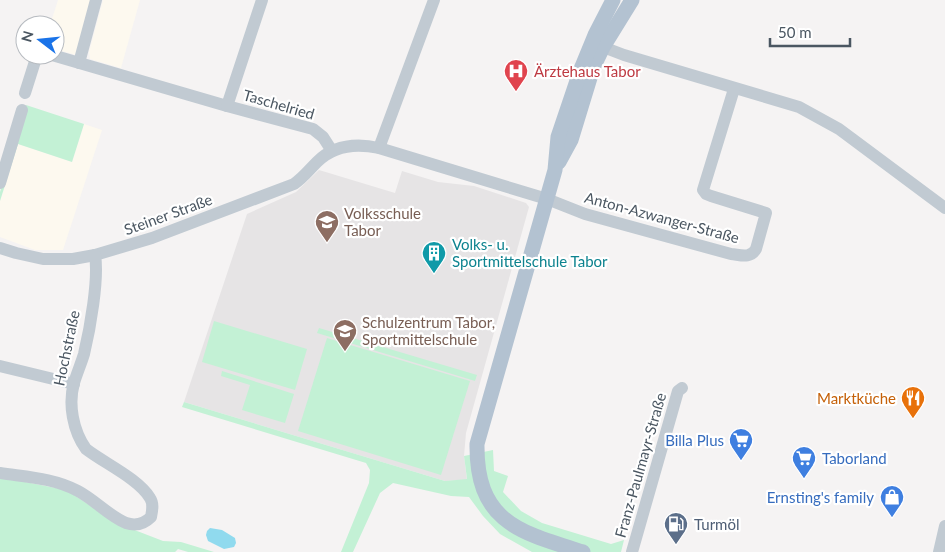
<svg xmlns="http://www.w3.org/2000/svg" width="945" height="552" viewBox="0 0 945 552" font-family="Lato,sans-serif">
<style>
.commercial{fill:#fdf9ef}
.education{fill:#e6e4e5}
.green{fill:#c3f1d5}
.water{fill:#90daee}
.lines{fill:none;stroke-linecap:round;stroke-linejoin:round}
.minor{stroke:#c1cad2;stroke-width:12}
.major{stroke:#b3c2d1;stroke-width:15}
.labels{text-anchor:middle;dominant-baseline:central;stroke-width:4.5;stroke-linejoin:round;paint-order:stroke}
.health-label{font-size:15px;fill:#be3a42;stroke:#fff;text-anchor:start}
.street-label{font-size:15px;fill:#4a5661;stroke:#fff}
.education-label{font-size:15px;fill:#785e54;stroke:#fff;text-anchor:start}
.culture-label{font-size:15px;fill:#0d838f;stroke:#fff;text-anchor:start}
.food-label{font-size:15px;fill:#c56008;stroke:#fff;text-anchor:end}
.shop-label{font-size:15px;fill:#366cbe;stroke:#fff;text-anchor:end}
.service-label{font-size:15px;fill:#4e5e75;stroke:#fff;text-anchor:start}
</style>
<rect width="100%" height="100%" fill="#f5f3f3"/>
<!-- commercial -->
<g class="commercial">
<path d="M58,0H91L76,55L55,49V25H50Z"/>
<path d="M103,0H140L121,68L90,59L89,52Z"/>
<path d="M84,124L102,130L63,250H35L0,237V201L18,144L72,162Z"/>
</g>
<!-- education -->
<path class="education" d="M319,170L395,193L402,171L438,182L474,186L526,203L529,207L466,433L464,456L467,480L445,481L184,402L247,214L296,192Z"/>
<!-- green -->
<g class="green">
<path d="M26,105L84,124L72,162L18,144L0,201V192Z"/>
<path d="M214,321L307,349L295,390L202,362Z"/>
<path d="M319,328L477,375L475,381L317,333Z"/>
<path d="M327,338L470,381L441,475L298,431Z"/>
<path d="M222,371L294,394L285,423L242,410L250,385L221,376Z"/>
<path d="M184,402L445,481L467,479L464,456L493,450L494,471L508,476L503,492L521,511L542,523L611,544L624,540L621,552H532L500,534L483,516L469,497L451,496L393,483L380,493L353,552H341L369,483L370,470L366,463L182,407Z"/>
<path d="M0,477L66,490L119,524L163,541L181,542L214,552H188L178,549L175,552H0Z"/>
</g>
<!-- water -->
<path class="water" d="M210,528L222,530L235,538L236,543L234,547L224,549L208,541L206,535L207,531Z"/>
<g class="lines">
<!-- minor -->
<g class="minor">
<path d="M603,47L624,55L799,107L839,129L945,208"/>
<path d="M52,55L227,106L313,129L323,137L332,151"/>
<path d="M79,63L96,0"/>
<path d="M25,93L37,55"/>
<path d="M227,106L262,0"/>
<path d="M379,148L434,0"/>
<path d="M0,183L22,110"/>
<path d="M0,248L16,253L43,259H73L95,255L152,238L294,184C303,178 309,170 317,162C334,145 356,143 379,148L547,199L585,214L731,254C741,255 750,259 756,249L766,213L711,196L706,194L703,190L734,89"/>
<path d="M0,366L74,384"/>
<path d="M0,473C26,477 54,478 78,491C95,500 109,516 126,523C135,526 144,524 151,517C152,511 154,504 150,498C139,479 104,463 86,449C73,431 68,404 74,383C77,373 81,364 84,354C90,329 99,279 95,255"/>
<path d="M632,552L678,391L682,388"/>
<path d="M939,552L945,526"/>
</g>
<!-- major -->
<g class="major">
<path d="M559,162L571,140L593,68L603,47L632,0"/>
<path d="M583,552C519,532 476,522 477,444L555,170L558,137L581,69L595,35L613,0"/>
</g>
</g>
<!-- icons -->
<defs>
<g id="hospital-pin" transform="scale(1.25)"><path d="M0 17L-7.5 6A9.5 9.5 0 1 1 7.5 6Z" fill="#e0444e" stroke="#fff"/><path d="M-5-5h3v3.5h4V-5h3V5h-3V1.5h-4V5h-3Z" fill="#fff"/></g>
<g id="school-pin" transform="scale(1.25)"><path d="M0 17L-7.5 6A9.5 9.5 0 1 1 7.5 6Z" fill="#8d6e63" stroke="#fff"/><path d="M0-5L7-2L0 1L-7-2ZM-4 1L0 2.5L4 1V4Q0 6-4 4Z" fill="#fff"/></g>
<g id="building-pin" transform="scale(1.25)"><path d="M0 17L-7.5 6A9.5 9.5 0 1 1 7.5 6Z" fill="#0f9aa8" stroke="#fff"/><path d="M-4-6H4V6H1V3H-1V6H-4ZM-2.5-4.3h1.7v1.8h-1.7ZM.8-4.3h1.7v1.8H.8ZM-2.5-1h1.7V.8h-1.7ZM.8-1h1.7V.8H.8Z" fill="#fff"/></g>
<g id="restaurant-pin" transform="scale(1.25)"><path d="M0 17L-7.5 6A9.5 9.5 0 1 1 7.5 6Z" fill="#e8710a" stroke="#fff"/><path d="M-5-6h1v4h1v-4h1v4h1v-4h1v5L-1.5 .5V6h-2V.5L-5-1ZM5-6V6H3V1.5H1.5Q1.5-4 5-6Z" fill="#fff"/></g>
<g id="supermarket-pin" transform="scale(1.25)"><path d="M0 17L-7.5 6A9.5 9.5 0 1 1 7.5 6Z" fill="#3f7fe0" stroke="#fff"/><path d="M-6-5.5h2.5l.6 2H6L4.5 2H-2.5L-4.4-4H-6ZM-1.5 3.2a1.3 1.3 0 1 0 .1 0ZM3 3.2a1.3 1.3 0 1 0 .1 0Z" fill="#fff"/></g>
<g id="shop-pin" transform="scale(1.25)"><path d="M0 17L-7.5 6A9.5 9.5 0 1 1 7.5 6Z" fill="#3f7fe0" stroke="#fff"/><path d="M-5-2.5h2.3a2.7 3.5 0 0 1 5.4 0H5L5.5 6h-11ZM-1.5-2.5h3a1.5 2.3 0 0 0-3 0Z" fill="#fff"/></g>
<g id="fuel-pin" transform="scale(1.25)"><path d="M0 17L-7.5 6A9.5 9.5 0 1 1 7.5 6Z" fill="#5c6f8a" stroke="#fff"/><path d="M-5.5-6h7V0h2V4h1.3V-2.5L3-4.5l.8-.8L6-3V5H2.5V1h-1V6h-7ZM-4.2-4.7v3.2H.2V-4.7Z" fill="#fff"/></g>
</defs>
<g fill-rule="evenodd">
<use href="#hospital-pin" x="516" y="71"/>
<use href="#school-pin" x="327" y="222"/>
<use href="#building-pin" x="434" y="253"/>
<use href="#school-pin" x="345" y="331"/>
<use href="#restaurant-pin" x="913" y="398"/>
<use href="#supermarket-pin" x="741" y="440"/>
<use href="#supermarket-pin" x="804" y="458"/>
<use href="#shop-pin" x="892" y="497"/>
<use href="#fuel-pin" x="676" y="524"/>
</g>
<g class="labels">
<!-- health labels -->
<g class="health-label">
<text x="534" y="71">Ärztehaus Tabor</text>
</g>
<!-- street labels -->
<g class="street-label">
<text transform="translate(279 104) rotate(16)">Taschelried</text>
<text transform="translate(168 214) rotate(-20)">Steiner Straße</text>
<text transform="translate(662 217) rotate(15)">Anton-Azwanger-Straße</text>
<text transform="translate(66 348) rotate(-78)">Hochstraße</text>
<text transform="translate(640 465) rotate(-74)">Franz-Paulmayr-Straße</text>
</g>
<!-- education labels -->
<g class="education-label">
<text x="344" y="213">Volksschule<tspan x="344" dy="17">Tabor</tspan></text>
<text x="362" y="322">Schulzentrum Tabor,<tspan x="362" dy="17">Sportmittelschule</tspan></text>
</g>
<!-- culture labels -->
<g class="culture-label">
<text x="452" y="244">Volks- u.<tspan x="452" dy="17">Sportmittelschule Tabor</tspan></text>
</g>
<!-- food labels -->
<g class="food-label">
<text x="896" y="398">Marktküche</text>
</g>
<!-- shop labels -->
<g class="shop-label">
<text x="724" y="440">Billa Plus</text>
<text x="822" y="458" text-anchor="start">Taborland</text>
<text x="874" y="497">Ernsting's family</text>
</g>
<!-- service labels -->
<g class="service-label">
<text x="694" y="524">Turmöl</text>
</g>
</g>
<!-- north arrow -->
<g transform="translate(40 40) rotate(286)"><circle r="24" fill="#ffffff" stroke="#b7bbc0"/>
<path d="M0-4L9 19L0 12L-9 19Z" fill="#1a73e8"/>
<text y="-8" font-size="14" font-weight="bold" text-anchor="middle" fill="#4a5661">N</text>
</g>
<!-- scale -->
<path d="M770 38v8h80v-8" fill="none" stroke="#4a5661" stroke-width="2.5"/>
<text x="778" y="38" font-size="15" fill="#4a5661" stroke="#ffffff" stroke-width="4" paint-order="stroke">50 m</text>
</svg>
